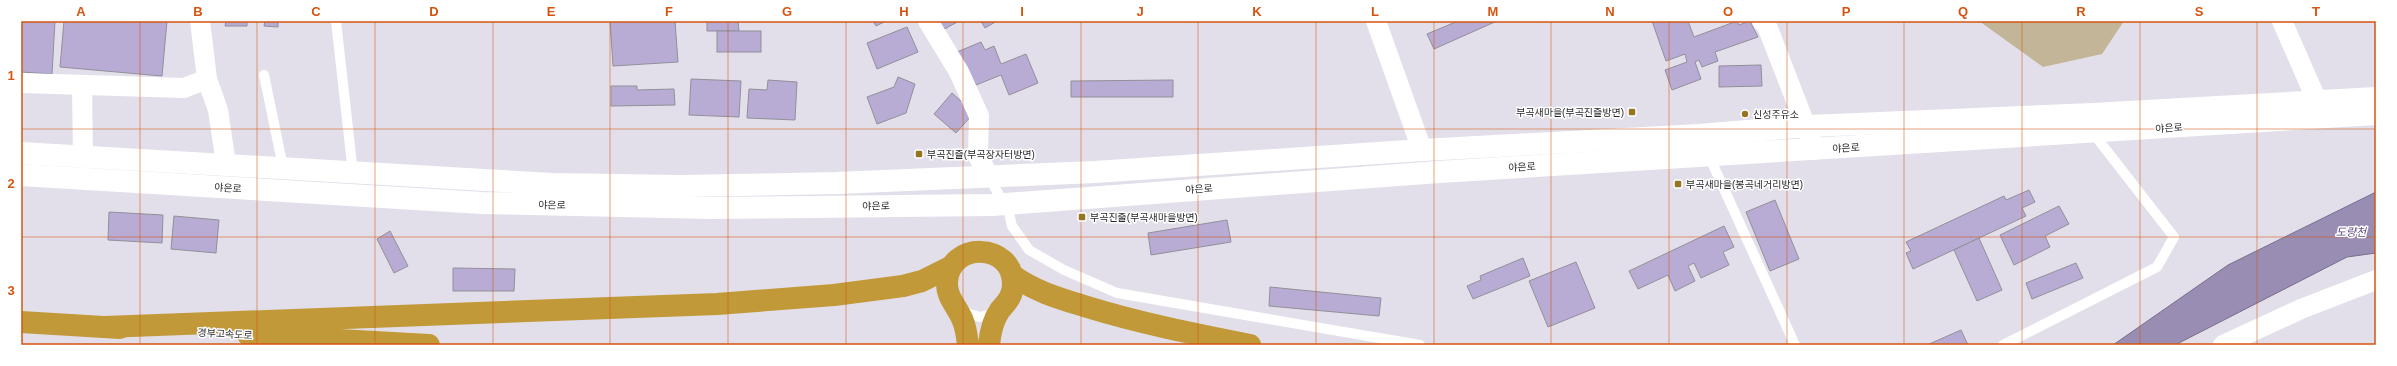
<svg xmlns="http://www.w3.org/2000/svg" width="2397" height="366" viewBox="0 0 2397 366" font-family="Arial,'Noto Sans KR',sans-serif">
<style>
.green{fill:#c3b598}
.water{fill:#998db4;stroke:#776e8b}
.building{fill:#b8acd4;stroke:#928f9a}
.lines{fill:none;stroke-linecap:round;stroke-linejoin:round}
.lane{stroke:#fff;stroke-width:10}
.street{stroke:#fff;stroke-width:20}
.secondary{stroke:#fff;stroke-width:22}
.highway{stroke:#c29938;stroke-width:22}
.grid{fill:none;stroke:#d5540f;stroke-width:1;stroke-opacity:0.55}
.poi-dot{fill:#97751e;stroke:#fff;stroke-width:1.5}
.labels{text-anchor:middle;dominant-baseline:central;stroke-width:3;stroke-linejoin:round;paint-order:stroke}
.poi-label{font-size:10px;fill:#28272b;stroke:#fff;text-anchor:start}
.street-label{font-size:10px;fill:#28272b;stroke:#fff}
.water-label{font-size:11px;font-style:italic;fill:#5d4a80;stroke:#fff}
.neatline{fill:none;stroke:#d5540f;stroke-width:1.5}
.grid-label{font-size:13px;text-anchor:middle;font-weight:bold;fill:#d5540f}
</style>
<rect width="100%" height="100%" fill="#e2dfea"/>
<!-- green -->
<path class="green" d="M1979,21H2124L2102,54L2043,67Z"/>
<!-- water -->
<path class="water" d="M2376,192V253L2347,257L2175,345H2113L2228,265Z"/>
<!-- building -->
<g class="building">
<path d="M21,21H55L52,74L21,72Z"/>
<path d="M64,21H167L162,76L60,67Z"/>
<path d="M226,21H247V26H225Z"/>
<path d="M265,21H278V27L264,26Z"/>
<path d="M610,21H675L678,62L613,66Z"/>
<path d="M707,21H738L739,31H707Z"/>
<path d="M873,21H886L876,26Z"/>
<path d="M935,21H959L941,31Z"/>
<path d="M981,21H997L985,28Z"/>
<path d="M1458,21H1497L1434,49L1427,34Z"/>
<path d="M1652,21H1688L1694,37L1737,21L1739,25L1750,21L1758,37L1715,52L1718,61L1702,67L1699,60L1695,62L1701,79L1672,90L1665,70L1687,62L1685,54L1666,61Z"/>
<path d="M907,27L918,52L877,69L867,43Z"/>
<rect x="717" y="31" width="44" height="21"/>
<path d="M981,42L985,50L994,46L1001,64L1026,54L1038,83L1009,95L1001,75L971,87L957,52Z"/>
<path d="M1761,65L1762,86L1719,87V66Z"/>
<path d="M898,77L915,84L906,113L877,124L867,97L894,87Z"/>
<path d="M691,79L741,81L739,117L689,115Z"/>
<path d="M768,80L797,82L795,120L747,118L749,89L767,90Z"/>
<path d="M1173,80V97H1071V81Z"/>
<path d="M611,86H637V90L674,89L675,105L611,106Z"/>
<path d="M952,93L971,110L972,115L956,133L934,114Z"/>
<path d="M2029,190L2035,202L2022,208L2026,216L1913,269L1906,253L1911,251L1906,242L2004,196L2006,200Z"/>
<path d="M1775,200L1799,259L1770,271L1746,212Z"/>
<path d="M2059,206L2069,224L2045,236L2050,247L2014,265L2000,235Z"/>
<path d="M109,212L163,215L162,243L108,240Z"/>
<path d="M174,216L219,220L216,253L171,249Z"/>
<path d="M1227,220L1231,242L1151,255L1148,233Z"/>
<path d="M1724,226L1734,247L1723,252L1729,265L1701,278L1694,263L1688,266L1695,281L1675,291L1668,275L1638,289L1629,271Z"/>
<path d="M390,231L408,266L394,273L377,239Z"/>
<path d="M1979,238L2002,290L1977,301L1954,250Z"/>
<path d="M1523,258L1530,276L1473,299L1467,286L1481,280L1480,276Z"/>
<path d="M1576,262L1595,308L1548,327L1529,281Z"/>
<path d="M2076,263L2083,278L2032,299L2026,283Z"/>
<path d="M453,268L515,269L514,291H453Z"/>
<path d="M1270,287L1381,298L1379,316L1269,306Z"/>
<path d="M1961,330L1968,345H1927Z"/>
</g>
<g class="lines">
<!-- lane -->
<g class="lane">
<path d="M336,21L353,173"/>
<path d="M264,75L283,167"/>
<path d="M1709,156L1795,345"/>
<path d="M989,177L1009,213L1012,226L1029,250L1064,270L1117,293L1420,345"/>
<path d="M960,311L980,317L996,313"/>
<path d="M2003,345L2157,267L2174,237L2093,133"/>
</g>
<!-- street -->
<g class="street">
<path d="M200,21L207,79"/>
<path d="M928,21L959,72L979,116L978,156L989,177"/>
<path d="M1376,21L1422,150"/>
<path d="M1762,21L1767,26L1815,150"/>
<path d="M2282,21L2317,101"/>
<path d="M21,83L184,88L207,79L218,110L226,164"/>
<path d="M82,85L83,158"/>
<path d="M2223,345L2301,309L2376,280"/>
</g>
<!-- secondary -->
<g class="secondary">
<path d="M21,153L552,184L679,186L837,183L1095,172L1422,150L1699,135L1809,126L2093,114L2376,98"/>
<path d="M21,175L482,203L712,208L992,205L1439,172L2376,114"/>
</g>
<!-- highway -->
<g class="highway">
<path d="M1012,275C1034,291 1058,298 1084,306C1139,323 1194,334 1250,345"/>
<path d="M21,322L120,328"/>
<path d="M105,327L717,304L834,295L903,286L922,281L952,266"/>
<path d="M248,335L429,345"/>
<path d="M968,345C967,337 966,328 963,321C958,307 946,298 947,282C949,241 1013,242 1013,284C1013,296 1007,302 1000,310C993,320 990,334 989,345"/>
</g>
</g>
<!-- grid -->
<path class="grid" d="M140,21V345M257,21V345M375,21V345M493,21V345M610,21V345M728,21V345M846,21V345M963,21V345M1081,21V345M1198,21V345M1316,21V345M1434,21V345M1551,21V345M1669,21V345M1787,21V345M1904,21V345M2022,21V345M2140,21V345M2257,21V345M21,129H2376M21,237H2376"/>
<!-- markers -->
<g class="poi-dot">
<rect x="1628" y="108" width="8" height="8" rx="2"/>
<circle cx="1745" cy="114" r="4"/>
<rect x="915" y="150" width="8" height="8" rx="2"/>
<rect x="1674" y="180" width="8" height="8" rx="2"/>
<rect x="1078" y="213" width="8" height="8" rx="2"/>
</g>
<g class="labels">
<!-- poi labels -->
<g class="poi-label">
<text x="1624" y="112" text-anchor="end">부곡새마을(부곡진즐방면)</text>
<text x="1753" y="114">신성주유소</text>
<text x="927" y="154">부곡진즐(부곡장자터방면)</text>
<text x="1686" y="184">부곡새마을(봉곡네거리방면)</text>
<text x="1090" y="217">부곡진줄(부곡새마을방면)</text>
</g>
<!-- street labels -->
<g class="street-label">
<text transform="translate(2169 128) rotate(-4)">야은로</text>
<text transform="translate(1846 148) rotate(-3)">야은로</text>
<text transform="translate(1522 167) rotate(-3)">야은로</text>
<text transform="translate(228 188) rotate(4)">야은로</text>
<text transform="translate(1199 189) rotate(-4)">야은로</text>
<text transform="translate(552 205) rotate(1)">야은로</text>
<text transform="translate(876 206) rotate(-1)">야은로</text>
<text transform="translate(225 334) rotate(3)">경부고속도로</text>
</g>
<!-- water labels -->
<g class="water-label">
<text x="2351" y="232">도량천</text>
</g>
</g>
<!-- border -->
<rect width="2397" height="366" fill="none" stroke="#ffffff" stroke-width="44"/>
<rect x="22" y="22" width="2353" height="322" class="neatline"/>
<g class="grid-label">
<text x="81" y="16">A</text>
<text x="198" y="16">B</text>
<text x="316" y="16">C</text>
<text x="434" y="16">D</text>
<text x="551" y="16">E</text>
<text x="669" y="16">F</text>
<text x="787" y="16">G</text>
<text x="904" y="16">H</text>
<text x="1022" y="16">I</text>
<text x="1140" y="16">J</text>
<text x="1257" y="16">K</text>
<text x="1375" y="16">L</text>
<text x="1493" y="16">M</text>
<text x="1610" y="16">N</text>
<text x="1728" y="16">O</text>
<text x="1846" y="16">P</text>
<text x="1963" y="16">Q</text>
<text x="2081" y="16">R</text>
<text x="2199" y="16">S</text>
<text x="2316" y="16">T</text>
<text x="11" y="80">1</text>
<text x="11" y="188">2</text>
<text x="11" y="295">3</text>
</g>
</svg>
